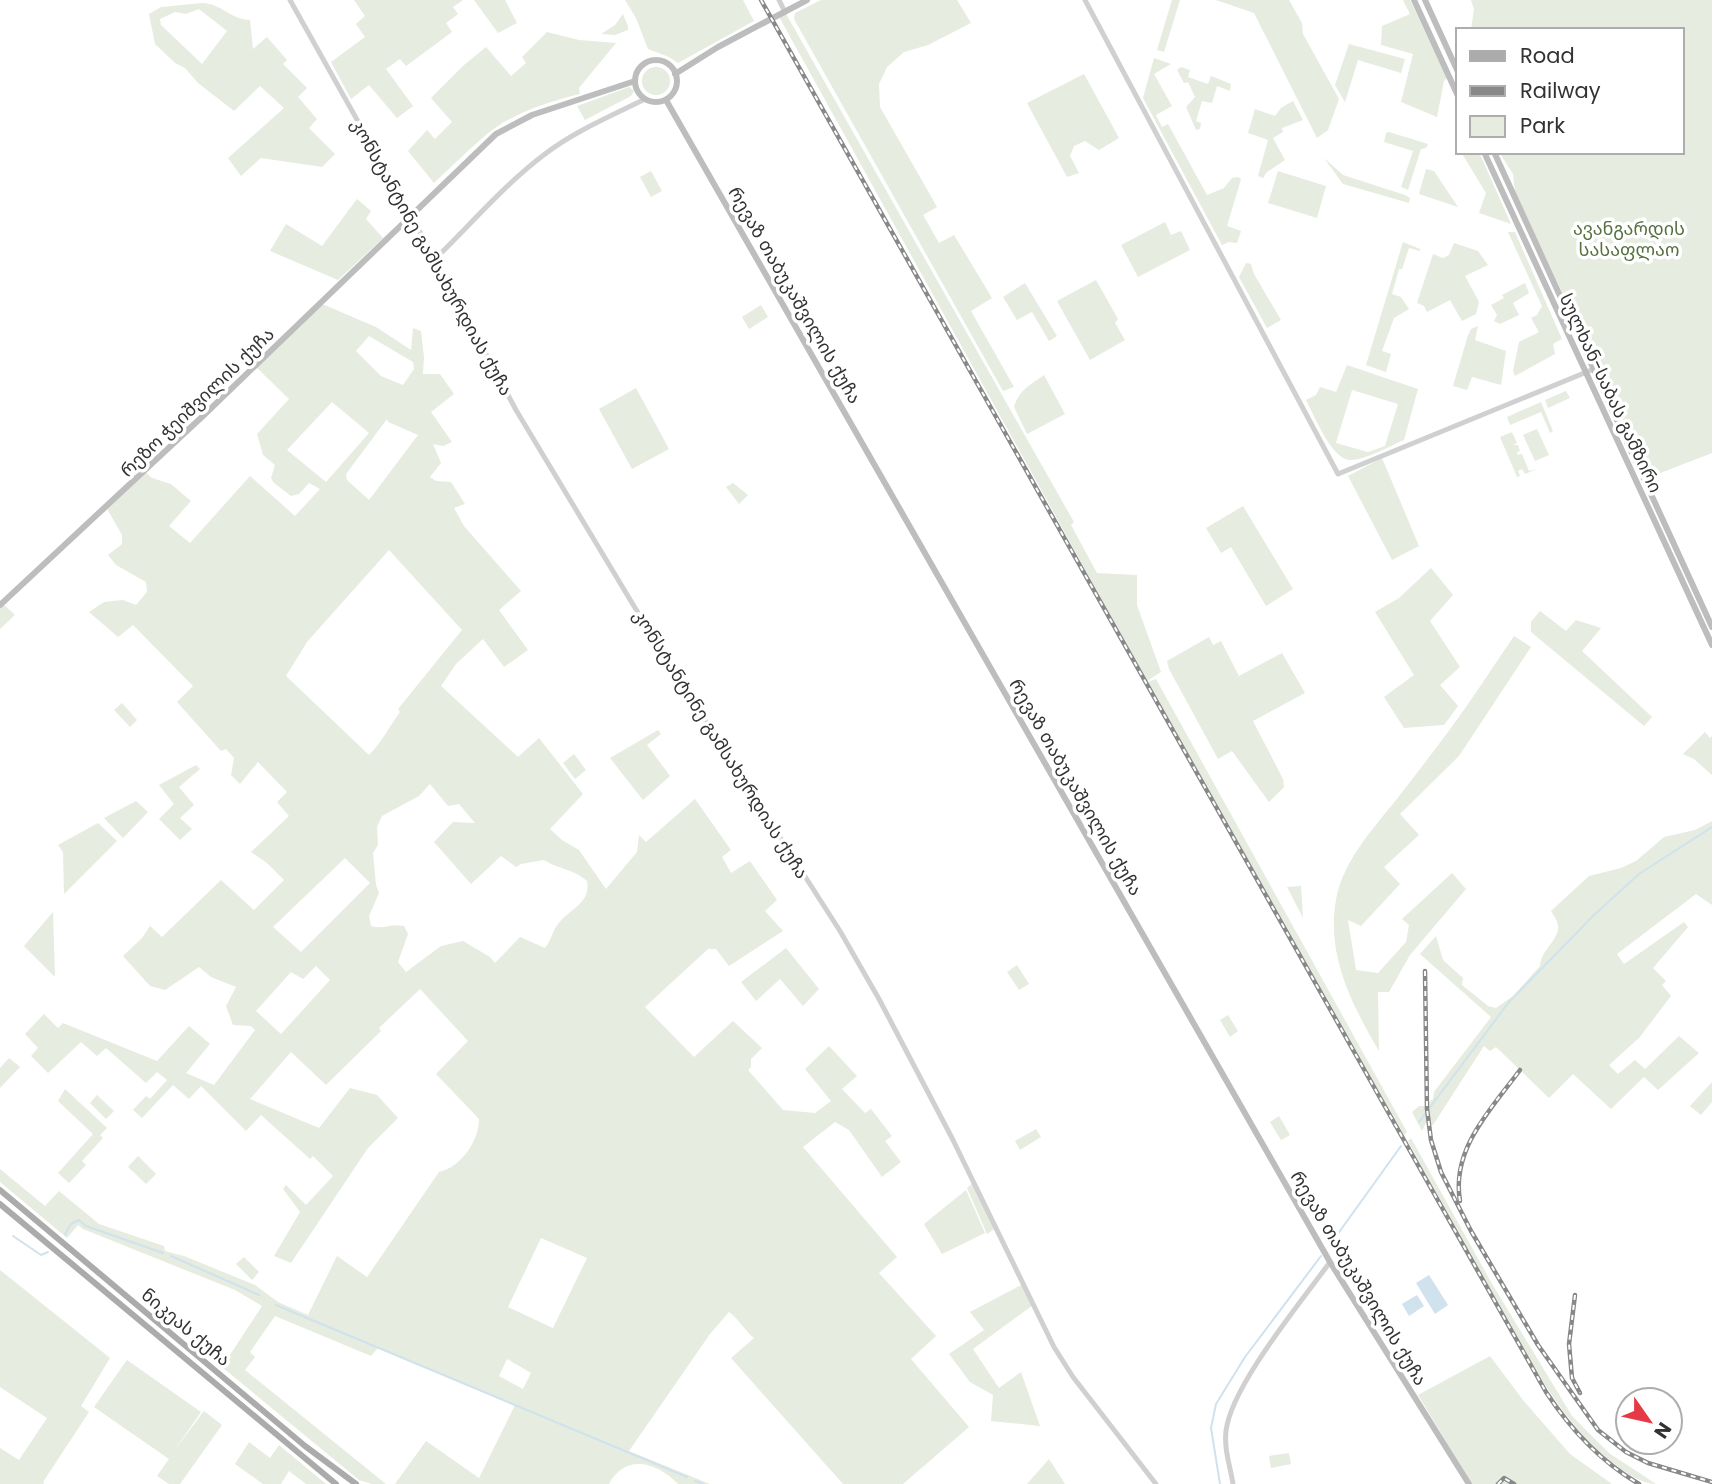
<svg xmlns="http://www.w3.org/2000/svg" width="1712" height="1484" viewBox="0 0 1712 1484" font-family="Poppins,'Noto Sans Georgian',sans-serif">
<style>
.green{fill:#e6ecdf;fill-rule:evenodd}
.water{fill:#cfe2ee}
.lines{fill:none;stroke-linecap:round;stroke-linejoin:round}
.stream{stroke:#cfe2ee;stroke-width:2}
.tertiary{stroke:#d0d0d0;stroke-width:5}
.secondary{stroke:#bdbdbd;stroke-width:6}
.primary{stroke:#ababab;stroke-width:6}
.rail-casing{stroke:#888;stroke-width:4.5}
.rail{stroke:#fff;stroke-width:2;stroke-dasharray:5;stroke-linecap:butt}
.labels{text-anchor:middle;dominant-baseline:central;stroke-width:7;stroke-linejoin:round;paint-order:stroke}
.park-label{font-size:18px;fill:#56703f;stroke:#fff}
.street-label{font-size:18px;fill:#333;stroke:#fff}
</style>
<rect width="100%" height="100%" fill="#fff"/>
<!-- green -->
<g class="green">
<path d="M354,0H463L453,7L458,14L446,23L452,32L406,66L400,59L386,69L413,106L397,118L369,85L351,99L331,62L365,37L356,24L365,16Z"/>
<path d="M474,0H505L517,23L498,33Z"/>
<path d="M625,0H743L754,21L678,63L669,57L648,49L636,18Z"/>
<path d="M821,0H957L971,23L928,45L904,52L887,67L879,84L880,107L937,207L923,215L939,243L954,235L992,298L971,311L1014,387L1003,391L794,19L795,13Z"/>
<path d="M1172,0H1180L1164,52L1157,50Z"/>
<path d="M1216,0H1289L1302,23L1303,34L1339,99L1328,130L1317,138L1254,13Z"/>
<path d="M1403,0H1410L1447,78L1444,81L1437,117L1401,102L1413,54L1381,45L1382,26L1410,14Z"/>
<path d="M1471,0H1712V453L1650,477L1515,193L1513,174L1499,152H1682V30H1471L1474,9Z"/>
<path d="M202,3C223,4 229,19 250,20L253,49L267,37L287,60L283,64L307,88L298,97L317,119L309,128L335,154L322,167L261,158L241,176L228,158L284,108L260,86L234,111L198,83L185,68L175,63L155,44L149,14L161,7ZM199,9L227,31L202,64L161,25L160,19L175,12L186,14Z"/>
<path d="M785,12L1074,522L1071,525L1097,573L1137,575V605L1161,672L1147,681L778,15Z"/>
<path d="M623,14L628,26V30L615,35L601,34L615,25Z"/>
<path d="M547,32L579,40L616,43L579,88L580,94C548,102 512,113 486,135C468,150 451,167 434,183L408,151L427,130L435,139L452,122L431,98L464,65L486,47L511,76L526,63L522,57Z"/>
<path d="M1349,44L1405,59L1401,73L1358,60L1345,102L1335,85Z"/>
<path d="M1154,58L1171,64L1154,74L1172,106L1156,115L1162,127L1168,124L1207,195L1224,188L1232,178L1238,177L1241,179L1227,226L1241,231L1237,243L1229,242L1222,245L1143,98Z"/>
<circle cx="656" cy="81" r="14"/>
<path d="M1181,67L1190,70L1188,77L1208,84L1211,76L1231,84L1230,91L1217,86L1212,103L1202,101L1196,121L1201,123L1200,129L1196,130L1186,107L1195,97L1188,82L1184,83L1177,70Z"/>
<path d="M1084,74L1119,138L1099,150L1085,141L1074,146L1070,156L1079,173L1067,177L1027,103Z"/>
<path d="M629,87L634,91L631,96L585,120L577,106Z"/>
<path d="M1293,101L1303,120L1282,128L1283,132L1273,138L1285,160L1267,172L1263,178L1258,176L1268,140L1248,133L1255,109L1275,116L1281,108Z"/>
<path d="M1389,132L1428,144L1426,148L1421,149L1408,190L1401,187L1413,151L1384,142L1386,133Z"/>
<path d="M1461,152H1479L1511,224L1479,213L1486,193Z"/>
<path d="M1324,158L1343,175L1405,195L1410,198L1409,203L1343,184Z"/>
<path d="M1426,169L1434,171L1458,207L1419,194Z"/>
<path d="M651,171L662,191L651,197L640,177Z"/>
<path d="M1278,171L1326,186L1317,218L1268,203Z"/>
<path d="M357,199L371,211L366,219L383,238L338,280L270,251L286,224L322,246Z"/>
<path d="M1165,222L1171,235L1181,231L1190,250L1138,277L1121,245Z"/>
<path d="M1508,232H1515L1562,339L1553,344L1555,354L1515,376L1513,371L1519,342L1539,332L1531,318L1537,315L1542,306Z"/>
<path d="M1403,242L1420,249V251L1409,248L1402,269H1399L1392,294L1401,297L1409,309L1394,318L1382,351L1391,354L1386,372L1366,365Z"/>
<path d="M1454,243L1478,251L1488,265L1465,276L1479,302L1476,314L1462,321L1450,300L1427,312L1424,306L1417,303L1433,254L1443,258L1449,255Z"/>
<path d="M1246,263L1251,264L1254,274L1281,320L1267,328L1239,277Z"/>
<path d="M1096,280L1118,319L1115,323L1125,340L1090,360L1057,301Z"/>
<path d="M1025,283L1057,336L1049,341L1032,312L1017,320L1003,297Z"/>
<path d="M1525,283L1529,293L1513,303L1519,315L1500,324L1494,321L1497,315L1491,305L1504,298L1502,295Z"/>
<path d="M320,303L376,327L411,350L413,328L421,331L424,357L423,374H440L454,394L431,412L452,442L443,446L433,444L441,463L430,477L436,481L451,482L465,504L454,508L464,526L521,591L499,610L528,650L504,667L483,639L456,664L441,686L518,757L539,738L583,794L550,829L562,840L579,850L606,889L637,852L639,835L646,842L695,799L731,850L722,857L731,873L750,861L777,900L765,911L783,931L729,966L716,949H708L645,1007L694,1057L733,1021L762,1048L751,1059V1067L748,1070L783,1110L815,1113L831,1101L805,1069L829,1046L857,1076L842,1089L865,1113L871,1109L892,1136L885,1141L901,1162L882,1177L849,1130L835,1122L803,1147L897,1257L879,1273L936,1336L911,1359L969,1427L903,1484H843L731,1358L754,1338C744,1330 740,1320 729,1312L710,1334L629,1451L710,1484H678C657,1462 625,1453 609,1484H395L426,1441L479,1478L515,1405L378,1348L371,1356L275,1316L250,1352L255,1357L245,1370L386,1484H372L359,1480L222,1367L262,1306L235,1290L83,1229L78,1225L67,1238L0,1182V1169L45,1206L59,1191L99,1224L164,1246L165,1251L184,1256L255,1285L278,1302L308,1315L337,1256L367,1277L439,1172C461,1167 479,1141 479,1119L436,1074L468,1041L420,989L379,1028L381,1031L326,1085L291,1052L250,1099L319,1128L350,1088L377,1095L398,1118L368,1148L291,1263L274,1256L300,1212L283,1189L286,1185L306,1205L333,1176L313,1156L310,1159L261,1115L246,1131L201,1086L189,1099L173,1085L142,1118L133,1110L146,1096L150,1099L167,1080L157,1072L146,1083L106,1048L97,1056L81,1042L48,1073L31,1056L38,1048L25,1034L44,1014L58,1028L63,1023L157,1061L189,1026L210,1044L186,1073L214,1085L255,1030L251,1026L233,1025L226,1006L236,987L211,977L199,967L165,990L150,986L123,956L142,938L150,926L162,937L221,880L254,910L284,880L267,863L251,852L289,816L277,802L287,792L258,762L240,784L231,775L234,758L226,749L221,751L177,702L193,686L133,625L118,637L89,612L104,602L123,600L136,605L147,592L146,582L116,565L108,555L122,544V535L106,507L144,471L152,478L171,484L191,501L169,526L190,543L250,476L295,516L320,489L309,483L299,494L291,496L274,483L271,478L275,465L263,455L257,434L289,399L255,366ZM369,336L413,362L414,369L403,385L381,376L356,351ZM332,402L369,433L326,482L287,450ZM387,419L388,422L418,435L369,500L347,480L346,474ZM389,550L462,630L398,709L400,712C389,727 382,742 369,755L286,676L307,642ZM430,784L448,806L459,804L475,823L453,822L434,842L471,884L501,856L516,867L521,864L544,860C560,870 572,868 587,881C591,904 570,908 558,924C552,932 552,939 545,948L520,937L495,963L490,957L463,941L441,946L406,972L398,962L408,934L404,926C390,923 385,930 371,926L369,916L379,893L376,885L373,853L378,845L377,827L382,816L419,796ZM345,858L370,883L301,952L273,927ZM316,966L330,980L281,1034L256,1011L291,972L303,979ZM541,1238L587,1258L553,1328L508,1307ZM507,1359L531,1373L523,1389L499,1376Z"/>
<path d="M761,305L768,317L749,329L742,317Z"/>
<path d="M1478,326L1475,340L1506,351L1501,385L1472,377L1467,390L1453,386L1468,335L1471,329Z"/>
<path d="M1347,365L1418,389L1404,440C1390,446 1365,460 1351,460C1332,461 1314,415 1306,400L1316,395L1320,387L1336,392ZM1352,390L1398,404L1385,446L1368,452L1336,443Z"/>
<path d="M1044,375L1065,414L1027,434L1014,407C1019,390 1030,385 1044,375Z"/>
<path d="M636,388L669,449L632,469L599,409Z"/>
<path d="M1566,391L1570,398L1548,408L1545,400Z"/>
<path d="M1541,402L1553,431L1550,433L1541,412L1510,425L1507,417Z"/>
<path d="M1537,429L1549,455L1535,461L1523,435Z"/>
<path d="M1512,432L1517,443L1513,445H1518L1520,451L1517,452L1518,455L1522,454L1529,471L1537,469L1525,474L1522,469L1518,471L1520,476L1517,477L1500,437Z"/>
<path d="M1382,458L1419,546L1392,560L1348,476Z"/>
<path d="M733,483L748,495L739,504L726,487Z"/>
<path d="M1243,506L1293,589L1266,606L1231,547L1221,553L1206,528Z"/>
<path d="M1431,568L1453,595L1430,621L1460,667L1440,685L1458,706L1444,725L1404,728L1384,697L1414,675L1375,612L1399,598Z"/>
<path d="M2,603L15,615L0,629V605Z"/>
<path d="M1540,611L1566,631L1576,620L1601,628L1582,651L1652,717L1644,726L1531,632V622Z"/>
<path d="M1514,636L1531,647L1459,756L1400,814L1419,835L1384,867L1400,884L1361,926L1348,920L1356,970L1378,973L1406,942L1409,925L1402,919L1452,873L1466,889L1410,955L1389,992H1378L1379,1051C1352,1005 1326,955 1336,900C1343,861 1372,830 1396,800C1413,778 1431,755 1448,732C1471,701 1492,668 1514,636Z"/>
<path d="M1209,637L1213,645L1221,641L1239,676L1282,653L1305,693L1253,721L1283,779L1284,787L1269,802L1232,751L1218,759L1169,669L1167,661Z"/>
<path d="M1156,679L1407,1132L1404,1135L1148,682Z"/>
<path d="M122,703L137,720L130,727L114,710Z"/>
<path d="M658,730L661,734L647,745L670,776L643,800L610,758Z"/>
<path d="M1705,732L1710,738L1712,736V775L1694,759L1683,754Z"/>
<path d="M574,754L586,770L575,779L563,763Z"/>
<path d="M196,765L200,769L179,787L194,805L180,818L192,829L180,840L159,819L174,804L159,785Z"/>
<path d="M136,801L148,812L123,838L104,818Z"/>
<path d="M1712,821V905L1696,894L1617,954L1624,964L1684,922L1688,927L1653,968L1666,981L1662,985L1671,996L1639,1038L1609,1065L1618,1074L1635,1060L1645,1069L1679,1036L1699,1053L1658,1090L1644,1077L1611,1109L1573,1074L1549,1098L1496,1047L1490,1051L1484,1046L1433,1125L1426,1123L1422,1131L1412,1112L1419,1106H1424L1433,1099L1434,1092L1491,1017L1420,954L1436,936L1443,960L1463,978L1462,985L1488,1006L1496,1008L1513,996L1540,966C1541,948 1563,938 1557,922C1556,918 1553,915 1551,911L1589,876L1621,868L1636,861L1664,837L1695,830Z"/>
<path d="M98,823L117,841L64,894L63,852L58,845Z"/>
<path d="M1301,886L1303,918L1287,887Z"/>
<path d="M53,912L55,977L24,946Z"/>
<path d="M786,948L819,989L803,1006L780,979L756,1001L741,982Z"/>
<path d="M1017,965L1029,984L1019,990L1007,972Z"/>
<path d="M1228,1015L1238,1031L1230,1037L1220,1020Z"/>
<path d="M9,1058L20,1067L0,1088V1068Z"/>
<path d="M1712,1082V1102L1701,1115L1690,1106Z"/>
<path d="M65,1089L107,1128L100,1135L103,1138L82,1161L86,1165L69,1183L58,1173L93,1134L58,1101Z"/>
<path d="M97,1095L114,1111L106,1119L90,1103Z"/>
<path d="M1279,1116L1290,1135L1281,1140L1270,1122Z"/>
<path d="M1036,1129L1041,1137L1020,1150L1015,1141Z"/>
<path d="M1411,1138L1491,1282L1572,1416L1609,1453L1656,1484C1630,1484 1587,1442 1572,1422C1543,1387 1521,1344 1499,1304C1468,1250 1438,1195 1408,1141Z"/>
<path d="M138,1156L156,1174L146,1184L128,1167Z"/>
<path d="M973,1183L996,1228L987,1234L967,1188Z"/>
<path d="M966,1190L985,1233L942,1254L924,1224Z"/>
<path d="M244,1257L259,1272L252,1280L236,1264Z"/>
<path d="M0,1270L110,1358L81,1406L89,1412L43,1482L44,1484H0V1448L19,1460L47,1418L0,1387Z"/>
<path d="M1023,1284L1033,1305L973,1349L999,1388L1021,1372L1040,1426L991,1421L993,1395L970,1382L949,1354L984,1330L970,1312Z"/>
<path d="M1490,1356L1523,1400L1570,1454L1612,1484H1472L1418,1395Z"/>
<path d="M127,1360L201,1412L173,1452L204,1411L222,1425L180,1484H169L157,1476L169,1459L94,1407Z"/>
<path d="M249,1442L270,1458L279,1445L326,1484H306L289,1471L281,1484H263L235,1464Z"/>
<path d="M1289,1453L1291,1464L1271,1468L1269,1456Z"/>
<path d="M1049,1459L1065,1484H1027Z"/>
</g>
<!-- water -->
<g class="water">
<path d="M1429,1275L1448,1305L1435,1314L1416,1283Z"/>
<path d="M1417,1295L1424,1306L1409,1316L1402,1304Z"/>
</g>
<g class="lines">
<!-- stream -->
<g class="stream">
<path d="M1419,1122L1509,1002L1594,915L1639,874L1712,827"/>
<path d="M65,1234L71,1224L79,1220L86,1226L163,1253"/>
<path d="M13,1236L41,1255L48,1252"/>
<path d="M1332,1242L1401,1146"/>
<path d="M171,1256L259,1295"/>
<path d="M276,1305L687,1477"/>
<path d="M695,1481L703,1484"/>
<path d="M1220,1484L1211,1428L1216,1404L1245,1357L1321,1256"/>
</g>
<!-- tertiary -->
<g class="tertiary">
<path d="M290,0L435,259L516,410L667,661L840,931L879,999L952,1138L1054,1347L1073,1377L1156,1484"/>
<path d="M779,0L785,12"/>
<path d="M1085,0L1338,474L1594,369"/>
<path d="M435,259C471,224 505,184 545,154C575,131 611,116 645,99"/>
<path d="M1233,1484C1230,1465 1224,1450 1226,1431C1231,1386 1302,1301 1330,1262"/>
</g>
<!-- secondary -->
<g class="secondary">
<path d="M1414,0L1458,96"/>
<path d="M1425,0L1458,72"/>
<circle cx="656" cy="81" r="21"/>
<path d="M675,74L718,47L807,0"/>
<path d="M666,100L1330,1262L1469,1484"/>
<path d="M1484,152L1712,645"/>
<path d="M1494,152L1712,627"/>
<path d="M0,605L204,415L496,134L532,115L635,81"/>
</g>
<!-- primary -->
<g class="primary">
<path d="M0,1190L305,1446L356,1484"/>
<path d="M0,1204L336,1484"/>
</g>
<!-- rail casing -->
<g class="rail-casing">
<g id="rail">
<path d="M761,0L1546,1392C1571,1430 1600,1461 1639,1484"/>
<path d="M1425,971L1427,1109L1431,1140L1441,1172L1471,1231L1538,1345L1598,1430L1626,1452L1648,1463L1712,1482"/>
<path d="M1460,1201C1451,1149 1491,1109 1520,1070"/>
<path d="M1575,1295L1569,1344L1572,1378L1580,1393"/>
<path d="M1498,1484L1504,1478L1514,1484"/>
</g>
</g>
<!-- rail -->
<use href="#rail" class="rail"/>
</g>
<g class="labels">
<!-- park labels -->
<g class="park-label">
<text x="1629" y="228">ავანგარდის<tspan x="1629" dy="21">სასაფლაო</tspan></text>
</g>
<!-- street labels -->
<g class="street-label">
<text transform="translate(432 257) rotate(61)">კონსტანტინე გამსახურდიას ქუჩა</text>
<text transform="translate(795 295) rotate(60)">რევაზ თაბუკაშვილის ქუჩა</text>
<text transform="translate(1611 393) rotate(65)">სულხან-საბას გამზირი</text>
<text transform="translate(197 402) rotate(-44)">რეზო ჭეიშვილის ქუჩა</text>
<text transform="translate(721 744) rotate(58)">კონსტანტინე გამსახურდიას ქუჩა</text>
<text transform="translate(1076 787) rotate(60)">რევაზ თაბუკაშვილის ქუჩა</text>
<text transform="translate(1359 1278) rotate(59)">რევაზ თაბუკაშვილის ქუჩა</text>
<text transform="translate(186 1327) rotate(40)">ნიკეას ქუჩა</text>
</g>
</g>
<!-- legend -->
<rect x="1456" y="28" width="228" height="126" fill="#ffffff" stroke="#adadad" stroke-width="2"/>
<rect x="1470" y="51" width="35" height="10" fill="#ababab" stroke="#adadad" stroke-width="2"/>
<text x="1520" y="63" font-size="21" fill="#333333">Road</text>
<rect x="1470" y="86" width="35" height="10" fill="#888888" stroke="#adadad" stroke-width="2"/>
<text x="1520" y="98" font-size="21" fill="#333333">Railway</text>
<rect x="1470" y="116" width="35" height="21" fill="#e6ecdf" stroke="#adadad" stroke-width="2"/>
<text x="1520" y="133" font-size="21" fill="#333333">Park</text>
<!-- north arrow -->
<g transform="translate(1649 1421) rotate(124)"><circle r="33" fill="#ffffff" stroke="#adadad" stroke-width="2"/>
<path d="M0-5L12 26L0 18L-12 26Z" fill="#e63946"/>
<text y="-10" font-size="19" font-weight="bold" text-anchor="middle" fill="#333333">N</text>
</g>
</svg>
